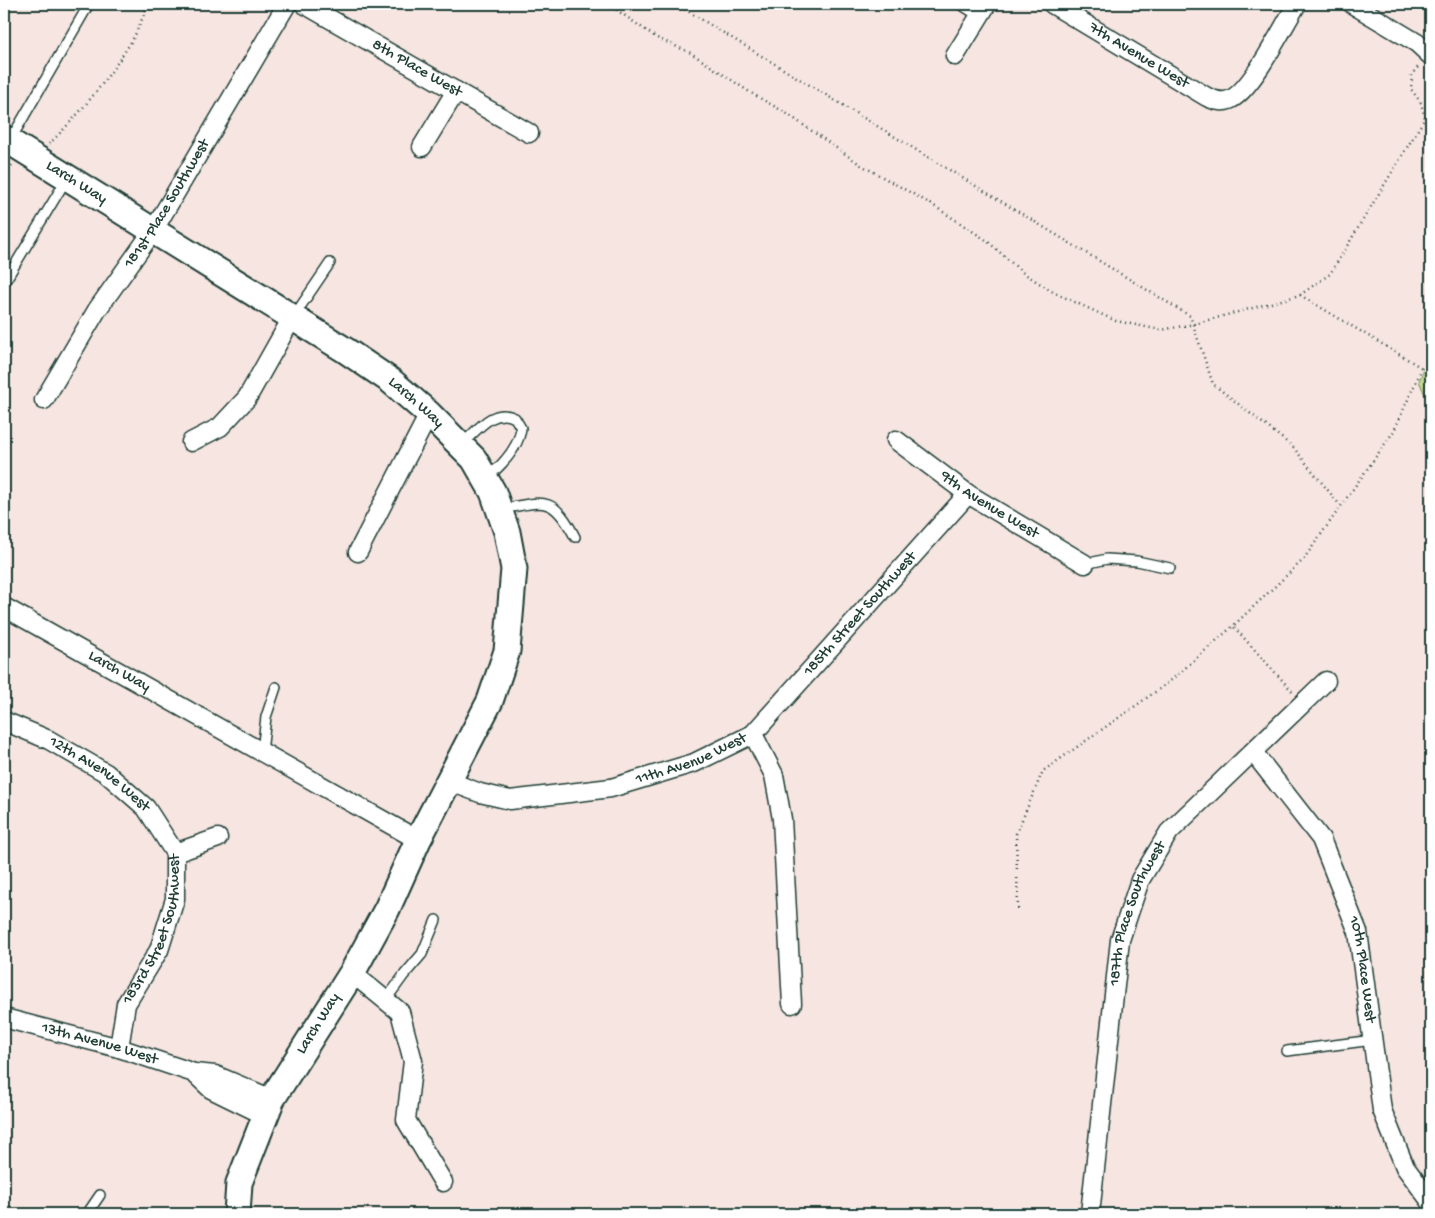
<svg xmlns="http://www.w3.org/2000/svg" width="1435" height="1218" viewBox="0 0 1435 1218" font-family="'Gochi Hand',sans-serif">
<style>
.green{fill:#c2d990;stroke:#708b62}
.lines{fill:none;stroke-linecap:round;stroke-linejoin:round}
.service-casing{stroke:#1f3d34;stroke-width:12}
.minor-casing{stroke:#1f3d34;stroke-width:21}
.secondary-casing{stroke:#1f3d34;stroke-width:29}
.path{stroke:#1f3d34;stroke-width:2.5;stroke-dasharray:1 4;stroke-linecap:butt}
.service{stroke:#fff;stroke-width:9}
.minor{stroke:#fff;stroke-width:18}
.secondary{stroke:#fff;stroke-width:25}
.labels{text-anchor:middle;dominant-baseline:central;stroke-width:5;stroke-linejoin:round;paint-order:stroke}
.street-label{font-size:16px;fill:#1f3d34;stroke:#fff}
</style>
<rect width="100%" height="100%" fill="#f6e5e1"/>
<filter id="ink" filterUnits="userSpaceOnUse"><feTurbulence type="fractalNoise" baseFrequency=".02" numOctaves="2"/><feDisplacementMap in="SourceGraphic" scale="10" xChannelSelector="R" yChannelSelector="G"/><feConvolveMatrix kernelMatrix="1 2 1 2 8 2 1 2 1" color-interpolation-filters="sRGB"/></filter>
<g filter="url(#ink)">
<!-- green -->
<path class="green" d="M1431,352V409L1419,381Z"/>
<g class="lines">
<!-- service casing -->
<g class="service-casing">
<g id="service">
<path d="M960,4L979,16"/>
<path d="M11,139L89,4"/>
<path d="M4,283L66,180"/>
<path d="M294,316L330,263"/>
<path d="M461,445C476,432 493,406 515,418L521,428C519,448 502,465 488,477"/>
<path d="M502,509C544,501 553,495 575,537"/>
<path d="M1085,564L1107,559L1137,561L1170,568"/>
<path d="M262,752L266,717L276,687"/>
<path d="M385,1001L404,975L422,954L436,920"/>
<path d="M1287,1051L1373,1040"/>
<path d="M87,1214L100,1195"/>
</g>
</g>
<!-- minor casing -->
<g class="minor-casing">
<g id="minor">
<path id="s1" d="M304,4L529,133"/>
<path id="s2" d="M1052,4L1207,97C1214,100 1221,103 1229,100C1251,92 1284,25 1297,4"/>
<path d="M1352,4L1417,43L1431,56"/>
<path d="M955,56L987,4"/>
<path d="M422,147L456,91"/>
<path id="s3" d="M44,400L97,310L153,231L287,4"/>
<path id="s4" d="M896,440L968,494L1085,564"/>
<path d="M191,442L220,427L247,398L292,318"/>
<path d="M358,552L429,414"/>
<path id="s5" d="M4,607L418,840"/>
<path id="s6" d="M4,721L49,740L106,773L146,808L175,853"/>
<path d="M753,734L774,775L782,819L792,1004"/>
<path id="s7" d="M1253,752L1321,839L1358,932L1382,1110L1405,1167L1431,1202"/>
<path id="s8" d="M448,781L480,793L510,800L611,788L694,763L753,734L968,494"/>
<path d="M352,973L400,1012L413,1061L406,1120L443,1182"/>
<path id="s9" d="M4,1018L119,1048L194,1073L215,1075L272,1099"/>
<path id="s10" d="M119,1048L126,1004L159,950L175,899V853L218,838"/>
<path d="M194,1073L211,1089L264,1115"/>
<path id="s11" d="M1090,1214L1120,940L1140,880L1169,832L1326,681"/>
</g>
</g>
<!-- secondary casing -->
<g class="secondary-casing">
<g id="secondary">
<path id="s12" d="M4,138L345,350L391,381L429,414L474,459L493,492L507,532L514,569L507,651L490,701L418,840L387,909L352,973L272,1099L239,1183L237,1214"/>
</g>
</g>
<!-- path -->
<g class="path">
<path d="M608,4L657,38L691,53L751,93L786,113L861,165L931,204L986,240L1022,272L1053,292L1116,321L1161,330L1194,324L1300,295L1330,274L1425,118L1421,103L1411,89L1412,74L1419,66"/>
<path d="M676,4L1190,316L1213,384L1293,447L1339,504"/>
<path d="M49,144C80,114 108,79 131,42C138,31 143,16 148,4"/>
<path d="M4,179L12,165"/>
<path d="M1300,295L1422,368"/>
<path d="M1292,691L1233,626L1303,560L1394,431L1422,368L1430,364L1431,357"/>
<path d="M1018,909L1016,834L1043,771L1168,683L1233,626"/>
</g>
<!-- service -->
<use href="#service" class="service"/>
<!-- minor -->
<use href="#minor" class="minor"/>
<!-- secondary -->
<use href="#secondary" class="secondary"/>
</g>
</g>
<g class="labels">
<!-- street labels -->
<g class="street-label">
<text stroke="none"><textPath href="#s2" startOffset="101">7th Avenue West</textPath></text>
<text stroke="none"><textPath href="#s1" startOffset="130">8th Place West</textPath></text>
<text stroke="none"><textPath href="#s12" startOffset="85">Larch Way</textPath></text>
<text stroke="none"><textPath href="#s3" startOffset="232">181st Place Southwest</textPath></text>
<text stroke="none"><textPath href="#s12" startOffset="490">Larch Way</textPath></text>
<text stroke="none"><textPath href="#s4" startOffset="114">9th Avenue West</textPath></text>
<text stroke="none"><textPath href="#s8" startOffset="480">185th Street Southwest</textPath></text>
<text stroke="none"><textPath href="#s5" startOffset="132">Larch Way</textPath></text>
<text stroke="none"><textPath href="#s8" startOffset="252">11th Avenue West</textPath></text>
<text stroke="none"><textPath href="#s6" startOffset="110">12th Avenue West</textPath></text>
<text stroke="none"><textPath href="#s11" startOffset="306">187th Place Southwest</textPath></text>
<text stroke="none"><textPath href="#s10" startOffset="126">183rd Street Southwest</textPath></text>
<text stroke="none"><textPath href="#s7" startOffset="248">10th Place West</textPath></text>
<text transform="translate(319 1024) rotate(-58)">Larch Way</text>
<text stroke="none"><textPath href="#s9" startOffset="99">13th Avenue West</textPath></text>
</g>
</g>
<!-- margin -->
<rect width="1435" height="1218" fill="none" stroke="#fff" stroke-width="20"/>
<rect x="10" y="10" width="1415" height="1198" fill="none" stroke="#1f3d34" stroke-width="2" filter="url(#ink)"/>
</svg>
